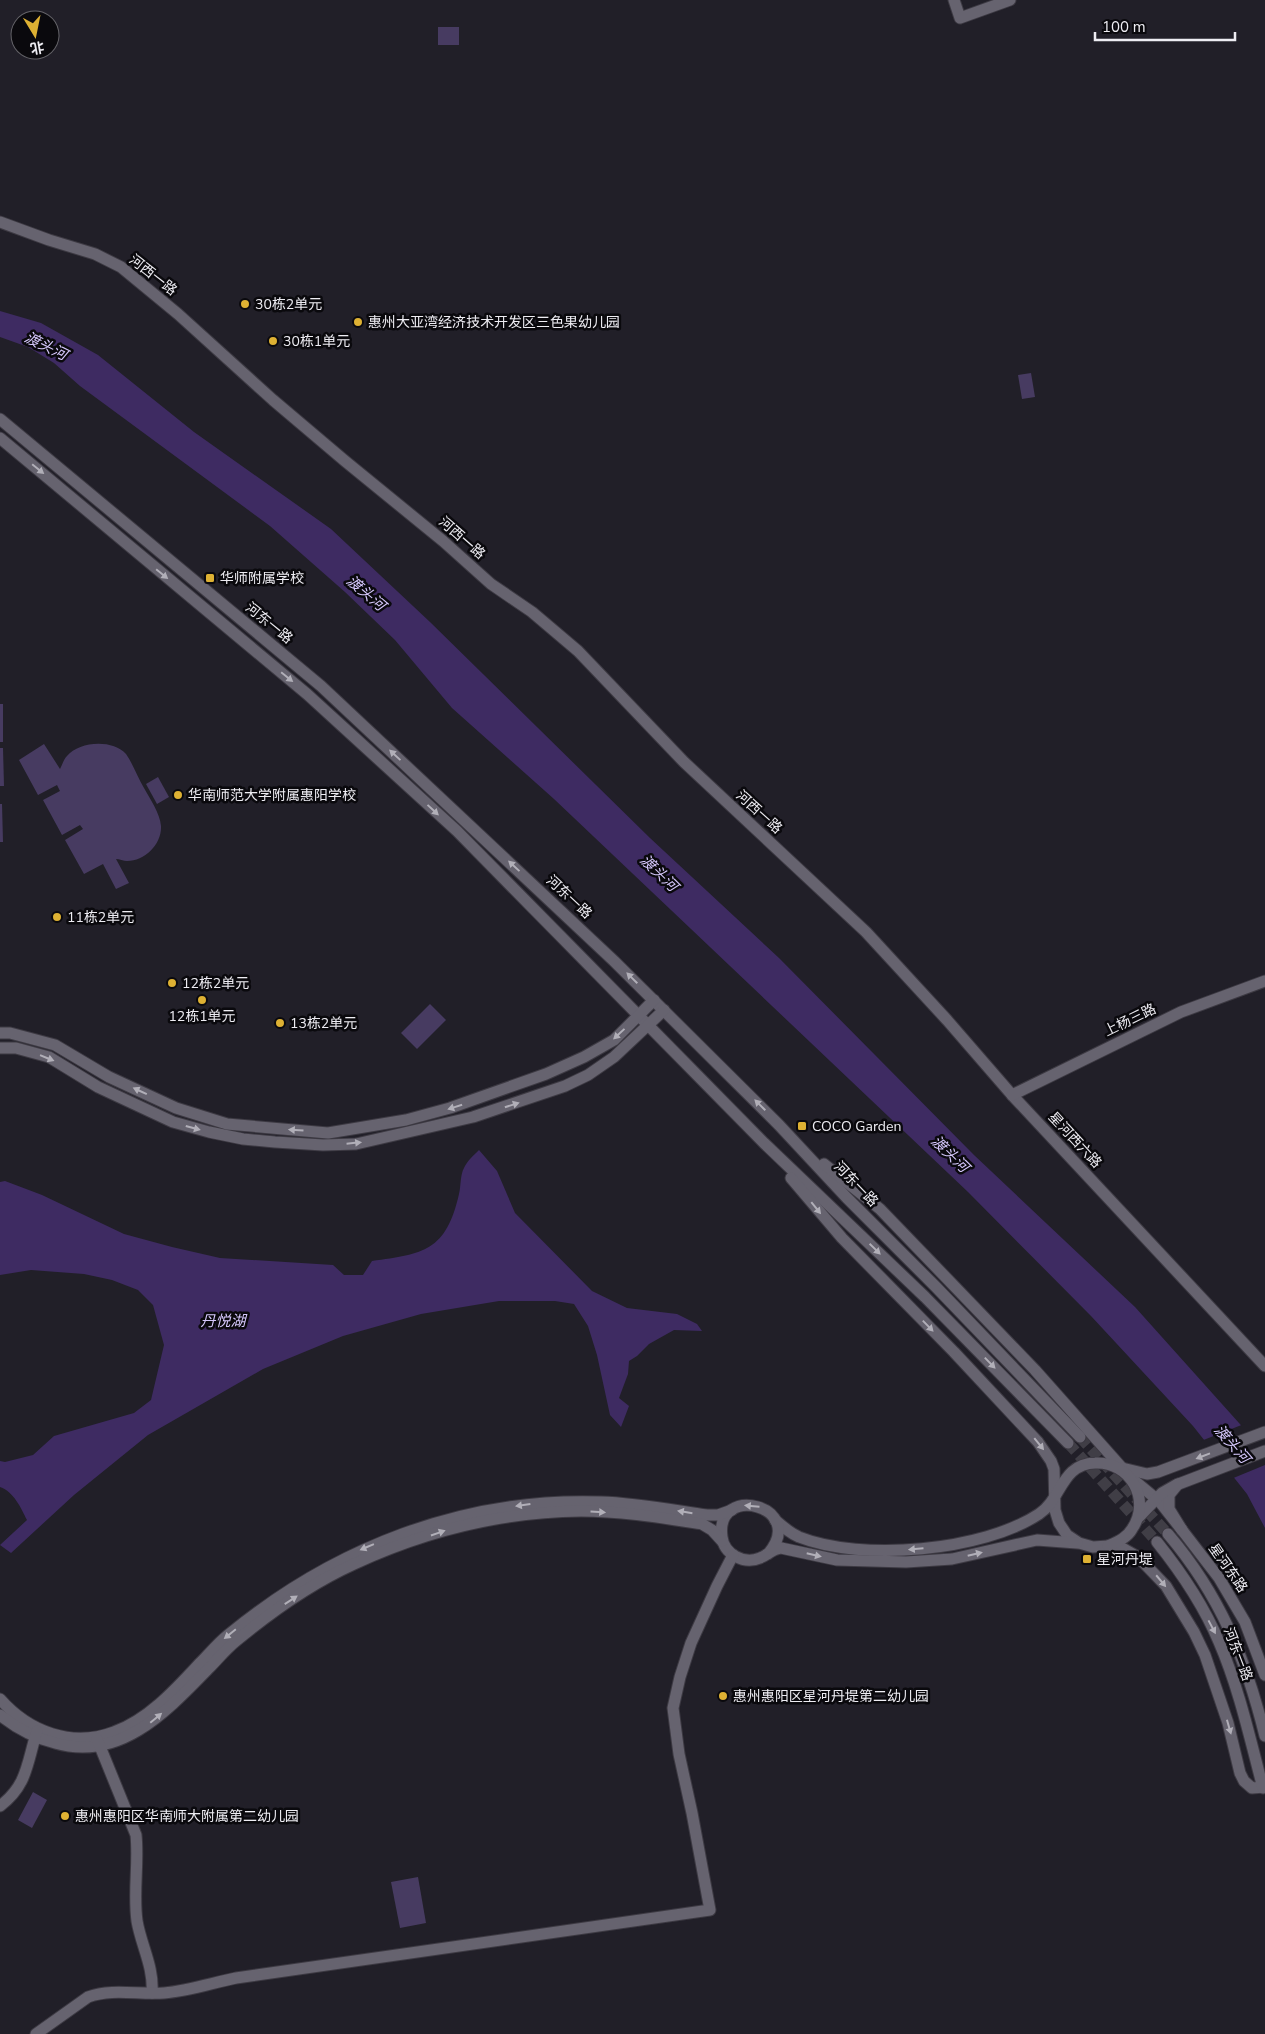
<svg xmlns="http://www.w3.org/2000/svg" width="1265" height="2034" viewBox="0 0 1265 2034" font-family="'Nunito Sans','Noto Sans SC',sans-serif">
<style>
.green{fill:#473b61}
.water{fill:#3e2b62}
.pier{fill:#211f28}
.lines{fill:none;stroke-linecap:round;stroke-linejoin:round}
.minor-tunnel{stroke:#403e46;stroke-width:11;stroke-dasharray:11 5.5;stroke-linecap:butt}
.minor-casing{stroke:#3d3a43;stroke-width:13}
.minor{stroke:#66636f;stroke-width:11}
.oneway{fill:#b1afb8}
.poi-dot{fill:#deb133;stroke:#0a090d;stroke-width:2}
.labels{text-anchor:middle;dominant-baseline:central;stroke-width:5;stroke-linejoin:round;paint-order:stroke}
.street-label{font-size:14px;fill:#eeedf3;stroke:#0a090d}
.poi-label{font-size:14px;fill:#eeedf3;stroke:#0a090d;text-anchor:start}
.water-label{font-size:15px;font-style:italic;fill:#d6c8fd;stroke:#0a090d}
</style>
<rect width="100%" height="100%" fill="#211f28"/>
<!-- green -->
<g class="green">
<rect x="438" y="27" width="21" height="18"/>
<path d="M1031,373L1035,397L1022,399L1018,375Z"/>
<rect x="0" y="704" width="3" height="38"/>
<path d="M44,744L60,769C62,765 64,759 67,756C79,741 113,739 126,754C133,764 138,778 144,788C150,799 160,813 161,826C162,844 145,861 127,861C124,861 119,859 116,859L129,883L116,889L103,864L84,874L65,840L83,829L80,825L62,835L43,800L60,791L57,785L38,795L19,760Z"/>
<path d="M0,748H3L4,786H0Z"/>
<path d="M158,777L169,797L157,804L146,784Z"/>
<path d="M0,804H2L3,842H0Z"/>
<path d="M430,1004L446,1020L417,1049L401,1033Z"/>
<path d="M33,1792L47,1800L32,1828L18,1820Z"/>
<path d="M418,1877L426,1923L400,1928L391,1882Z"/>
</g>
<!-- water -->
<g class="water">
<path d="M0,311L41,323L98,355L194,432L331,529L430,622L650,838L779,958L974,1155L1135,1307L1265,1452V1528L1247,1494L1193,1426L1091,1316L968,1192L554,799L452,708L395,640L345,592L270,526L80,386L54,363L28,347L0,337Z"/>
<path d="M479,1150L497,1171L515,1213L592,1291L627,1308L677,1314L697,1324L702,1331L674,1330L649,1344L637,1356L629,1361L628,1374L619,1398L629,1406L621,1427L610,1415L597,1355L588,1326L574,1304L555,1301H499L421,1314L343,1336L263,1369L148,1435L74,1495L11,1553L0,1545L27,1520C21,1508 14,1492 0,1487V1461L5,1462L33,1455L54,1436L134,1413L151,1400L164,1345L153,1305L138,1290L112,1280L84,1274L31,1270L0,1275V1182L5,1181L42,1195L124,1234L172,1247L220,1258L333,1265L344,1275H363L372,1261C424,1254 446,1251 459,1194C461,1186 460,1175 464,1168C467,1161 474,1155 479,1150Z"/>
</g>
<!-- pier -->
<path class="pier" d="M1244,1424L1265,1448V1465L1231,1479L1201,1441Z"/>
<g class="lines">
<!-- minor-tunnel -->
<g class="minor-tunnel">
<path d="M1080,1437L1168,1534"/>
<path d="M1068,1443L1157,1542"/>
</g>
<!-- minor casing -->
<g class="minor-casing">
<g id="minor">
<path d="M954,0L960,18L1010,0"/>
<path d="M0,222L49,240L95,254L121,267L178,314L273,400L345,461L443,541L491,584L532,612L578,651L684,762L866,932L947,1020L1012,1095L1265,1366"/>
<path d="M0,419L321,686L614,961L779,1125L847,1198L936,1287L1080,1437"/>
<path d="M0,438L307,694L457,831L764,1143L925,1297L1068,1443"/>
<path d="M0,1033H10L55,1045L109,1077L176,1108L227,1124L328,1133L406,1120L450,1108L546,1074L584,1057L614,1040L654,1000"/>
<path d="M0,1048H16L49,1057L98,1087L173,1122L209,1132L243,1139L275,1142L323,1145L356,1144L473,1117L565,1086L588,1075L614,1057L664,1010"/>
<path d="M1012,1095L1181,1012L1265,981"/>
<path d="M824,1164L880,1209L1035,1370L1130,1477L1160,1502L1182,1530"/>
<path d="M791,1178L842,1238L954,1352L1038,1442L1051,1461L1054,1469L1055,1510L1059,1523L1067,1535L1079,1543L1093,1547L1108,1546L1124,1549L1138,1557L1166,1586L1194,1632L1205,1655L1228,1723L1240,1773L1244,1781L1252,1788L1265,1787"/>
<path d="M1122,1468L1147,1474L1158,1472L1265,1432"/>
<path d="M1178,1484L1169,1495V1509L1182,1530L1219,1578L1245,1622L1265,1675"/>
<path d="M1139,1517L1162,1493L1176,1485L1265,1451"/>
<path d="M775,1520C783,1527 790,1533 799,1537C862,1562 983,1551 1039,1514C1062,1499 1061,1464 1095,1463C1130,1461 1152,1500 1132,1529C1127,1538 1117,1542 1108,1546"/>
<path d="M1168,1534C1220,1595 1246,1659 1265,1736"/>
<path d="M1157,1542C1181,1572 1204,1606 1219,1642C1239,1688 1250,1739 1263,1788"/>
<path d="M768,1554C809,1506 714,1482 722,1537C724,1554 744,1565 760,1558C768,1555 772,1549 781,1548L837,1560L906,1562L952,1559L1037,1540L1077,1543"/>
<path d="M0,1699C29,1732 72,1748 114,1732C148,1720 176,1689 200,1663C209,1654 218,1643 228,1635C334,1548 463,1497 601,1502C636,1503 672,1510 707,1515H718L732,1510"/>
<path d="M0,1715C16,1728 35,1738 55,1743C120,1762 167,1711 208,1669C217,1660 226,1649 236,1641C271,1612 312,1583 354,1564C425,1531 503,1512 581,1511C622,1511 663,1518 702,1524L712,1530L722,1541"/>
<path d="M97,1739L136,1835C139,1863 133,1892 137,1921C141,1945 154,1967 152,1993"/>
<path d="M0,1806C28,1785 27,1762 37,1731"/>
<path d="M36,2034L88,1997C113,1988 138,1995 164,1993C188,1991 212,1983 236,1978L710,1910L692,1813L679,1754L673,1708L680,1677L691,1643L717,1586L733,1555"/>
</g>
</g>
<!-- minor -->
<use href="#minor" class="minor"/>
</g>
<!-- one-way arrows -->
<defs><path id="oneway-solid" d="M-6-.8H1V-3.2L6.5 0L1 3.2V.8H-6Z" transform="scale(1.25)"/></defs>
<g class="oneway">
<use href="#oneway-solid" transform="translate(38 469) rotate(39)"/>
<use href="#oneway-solid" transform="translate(162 574) rotate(39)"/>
<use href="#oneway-solid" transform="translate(287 677) rotate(39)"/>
<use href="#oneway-solid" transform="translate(395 755) rotate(-137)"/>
<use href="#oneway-solid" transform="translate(433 810) rotate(43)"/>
<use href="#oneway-solid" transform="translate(514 866) rotate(-137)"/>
<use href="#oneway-solid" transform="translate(632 978) rotate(-135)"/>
<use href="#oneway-solid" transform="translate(619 1034) rotate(137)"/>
<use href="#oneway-solid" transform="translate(47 1058) rotate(22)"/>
<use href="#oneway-solid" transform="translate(140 1091) rotate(-155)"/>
<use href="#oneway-solid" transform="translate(512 1105) rotate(-18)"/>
<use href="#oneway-solid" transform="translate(760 1105) rotate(-135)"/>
<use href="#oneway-solid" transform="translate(455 1107) rotate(162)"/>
<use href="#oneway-solid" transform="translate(193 1128) rotate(15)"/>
<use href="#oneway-solid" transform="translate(296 1130) rotate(-176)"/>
<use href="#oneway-solid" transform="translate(354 1143) rotate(-6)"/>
<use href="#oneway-solid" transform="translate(816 1208) rotate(51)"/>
<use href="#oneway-solid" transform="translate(875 1249) rotate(44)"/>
<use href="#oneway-solid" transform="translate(928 1326) rotate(46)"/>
<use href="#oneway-solid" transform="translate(990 1363) rotate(46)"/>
<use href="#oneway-solid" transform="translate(1039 1444) rotate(51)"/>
<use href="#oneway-solid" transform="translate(1203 1456) rotate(159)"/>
<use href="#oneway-solid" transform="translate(523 1505) rotate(172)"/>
<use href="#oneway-solid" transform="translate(752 1506) rotate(-175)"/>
<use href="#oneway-solid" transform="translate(598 1512) rotate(3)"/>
<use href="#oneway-solid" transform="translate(685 1512) rotate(-171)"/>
<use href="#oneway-solid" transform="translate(438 1533) rotate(-19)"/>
<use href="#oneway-solid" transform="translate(367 1547) rotate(157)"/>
<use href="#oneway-solid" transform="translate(916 1549) rotate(175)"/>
<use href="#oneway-solid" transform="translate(975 1554) rotate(-13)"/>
<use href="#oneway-solid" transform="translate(814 1555) rotate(13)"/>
<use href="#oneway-solid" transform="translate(1161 1581) rotate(50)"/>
<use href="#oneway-solid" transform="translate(291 1600) rotate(-33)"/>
<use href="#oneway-solid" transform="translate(1212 1627) rotate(62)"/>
<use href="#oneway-solid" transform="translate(230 1634) rotate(141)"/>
<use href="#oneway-solid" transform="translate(156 1718) rotate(-40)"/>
<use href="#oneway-solid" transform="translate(1229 1727) rotate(74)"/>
</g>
<!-- markers -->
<g class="poi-dot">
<circle cx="245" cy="304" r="5"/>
<circle cx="358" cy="322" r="5"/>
<circle cx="273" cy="341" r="5"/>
<rect x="205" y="573" width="10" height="10" rx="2.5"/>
<circle cx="178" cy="795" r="5"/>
<circle cx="57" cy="917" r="5"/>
<circle cx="172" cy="983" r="5"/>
<circle cx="202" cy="1000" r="5"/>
<circle cx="280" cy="1023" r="5"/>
<rect x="797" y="1121" width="10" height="10" rx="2.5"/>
<rect x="1082" y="1554" width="10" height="10" rx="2.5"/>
<circle cx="723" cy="1696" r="5"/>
<circle cx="65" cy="1816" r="5"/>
</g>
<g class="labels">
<!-- street labels -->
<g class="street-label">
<text transform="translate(153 275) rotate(38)">河西一路</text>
<text transform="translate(462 538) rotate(41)">河西一路</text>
<text transform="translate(269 623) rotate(39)">河东一路</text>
<text transform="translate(759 812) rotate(42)">河西一路</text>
<text transform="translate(569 897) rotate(43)">河东一路</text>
<text transform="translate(1130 1020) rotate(-26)">上杨三路</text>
<text transform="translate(1075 1140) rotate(47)">星河西六路</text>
<text transform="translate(856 1184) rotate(46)">河东一路</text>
<text transform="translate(1228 1568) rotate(55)">星河东路</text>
<text transform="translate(1238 1654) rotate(69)">河东一路</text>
</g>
<!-- poi labels -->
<g class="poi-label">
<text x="255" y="304">30栋2单元</text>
<text x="368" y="322">惠州大亚湾经济技术开发区三色果幼儿园</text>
<text x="283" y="341">30栋1单元</text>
<text x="220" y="578">华师附属学校</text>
<text x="188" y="795">华南师范大学附属惠阳学校</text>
<text x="67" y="917">11栋2单元</text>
<text x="182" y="983">12栋2单元</text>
<text x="202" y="1016" text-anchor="middle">12栋1单元</text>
<text x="290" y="1023">13栋2单元</text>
<text x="812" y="1126">COCO Garden</text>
<text x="1097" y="1559">星河丹堤</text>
<text x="733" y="1696">惠州惠阳区星河丹堤第二幼儿园</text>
<text x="75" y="1816">惠州惠阳区华南师大附属第二幼儿园</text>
</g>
<!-- water labels -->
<g class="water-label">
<text transform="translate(46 346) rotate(26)">渡头河</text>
<text transform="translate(366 593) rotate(40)">渡头河</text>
<text transform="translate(659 873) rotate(44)">渡头河</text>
<text transform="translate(950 1154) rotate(44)">渡头河</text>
<text x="223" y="1321">丹悦湖</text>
<text transform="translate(1232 1444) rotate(49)">渡头河</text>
</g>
</g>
<!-- north arrow -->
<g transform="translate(35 35) rotate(170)"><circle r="24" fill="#0a090d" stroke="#656469"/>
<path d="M0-4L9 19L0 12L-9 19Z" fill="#deb133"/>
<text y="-8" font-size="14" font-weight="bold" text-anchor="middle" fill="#eeedf3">北</text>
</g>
<!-- scale -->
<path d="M1095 32v8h140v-8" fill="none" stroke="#eeedf3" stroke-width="2.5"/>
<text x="1102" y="32" font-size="15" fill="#eeedf3" stroke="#0a090d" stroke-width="4" paint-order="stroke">100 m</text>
</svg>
